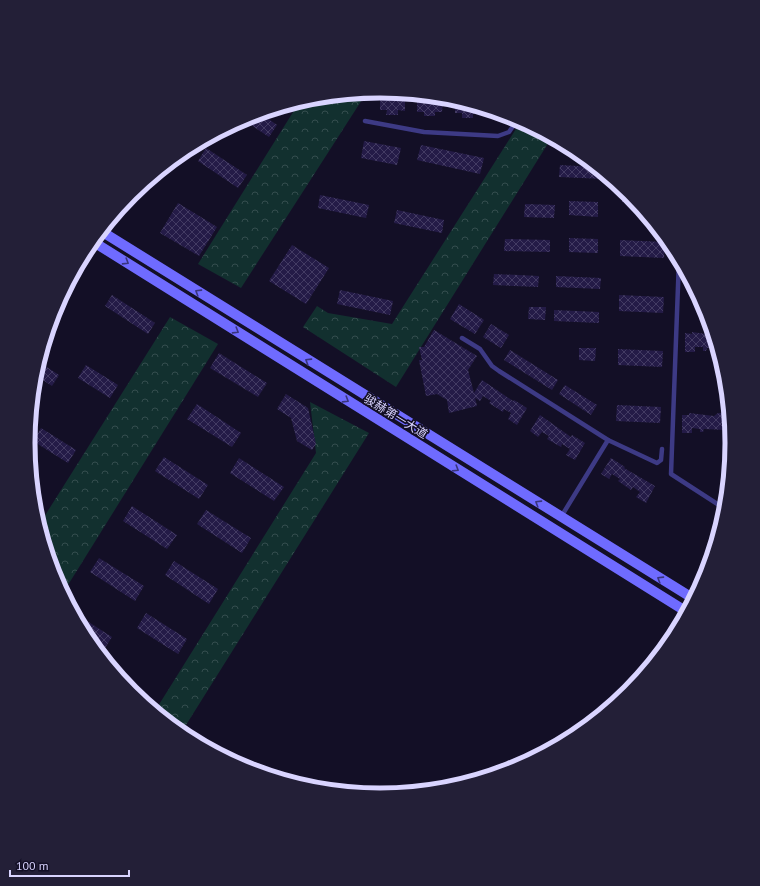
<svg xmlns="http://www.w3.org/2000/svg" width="760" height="886" viewBox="0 0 760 886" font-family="'PT Sans','Noto Sans SC',sans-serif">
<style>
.forest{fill:url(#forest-crowns)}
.building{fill:url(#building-cross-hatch)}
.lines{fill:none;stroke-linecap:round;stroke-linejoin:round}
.service{stroke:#3d3a85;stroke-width:4.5}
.secondary{stroke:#6f6bff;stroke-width:10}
.oneway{stroke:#38347d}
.labels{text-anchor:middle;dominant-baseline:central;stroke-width:3.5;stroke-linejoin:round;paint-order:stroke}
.street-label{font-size:12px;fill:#d9d4ff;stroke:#130f26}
.rim{fill:none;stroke:#d9d4ff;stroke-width:5}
</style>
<defs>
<pattern id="forest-crowns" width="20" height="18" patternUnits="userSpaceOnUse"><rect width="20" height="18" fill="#12302f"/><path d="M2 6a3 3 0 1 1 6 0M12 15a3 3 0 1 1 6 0" fill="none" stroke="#344d4e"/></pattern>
<pattern id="building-cross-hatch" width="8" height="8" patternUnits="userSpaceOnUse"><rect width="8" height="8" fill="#241b47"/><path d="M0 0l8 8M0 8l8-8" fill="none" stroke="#433b63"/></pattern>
</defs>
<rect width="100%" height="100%" fill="#130f26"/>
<!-- forest -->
<g class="forest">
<path d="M367,92L241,288L198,264L300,101L312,98Z"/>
<path d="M521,121L552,137L396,387L303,327L317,306L328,313L392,324Z"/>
<path d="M170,317L218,344L63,593L55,577L39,525Z"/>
<path d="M310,402L369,433L181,733L155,711L316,453Z"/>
</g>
<!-- building -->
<g class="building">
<path d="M380,98L405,99V111L398,110V115H386L387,110H380Z"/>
<path d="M417,99L443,100L442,112H435V116H424V112H417Z"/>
<path d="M455,101L480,107V114H473V118H462V113H455Z"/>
<path d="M492,111L510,116V120L498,119V115H492Z"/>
<path d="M260,113L277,125L269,137L242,119Z"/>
<path d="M364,141L401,148L397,165L361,158Z"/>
<path d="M421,145L484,158L480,174L417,160Z"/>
<path d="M206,148L247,175L238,188L198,161Z"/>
<path d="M560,165L595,167L604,174V179L559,177Z"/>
<path d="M622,189L629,194L636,203L622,202Z"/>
<path d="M320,195L369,205L366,218L318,208Z"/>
<path d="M569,201L598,202V217L569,215Z"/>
<path d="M178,203L217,227L199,256L160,233Z"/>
<path d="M525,204L555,205L554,218L524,217Z"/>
<path d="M397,210L444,220L442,233L394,223Z"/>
<path d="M569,238L598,239V253L569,252Z"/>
<path d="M505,239L550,240V252L504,251Z"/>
<path d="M620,240L665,242L664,258L620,256Z"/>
<path d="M292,245L329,268L306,304L269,281Z"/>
<path d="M494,274L539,276L538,287L493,285Z"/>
<path d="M556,276L601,278L600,289L556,287Z"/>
<path d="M340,290L393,301L390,315L337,304Z"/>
<path d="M112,295L155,323L148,334L105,306Z"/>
<path d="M619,295L664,297L663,313L619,311Z"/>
<path d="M459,304L484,320L475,334L450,319Z"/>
<path d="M529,307H546L545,320L528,319Z"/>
<path d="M554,310L599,312V323L554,321Z"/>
<path d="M491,324L509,335L501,348L483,337Z"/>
<path d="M434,330L477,356L468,370L474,393L482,380L513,401L514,400L527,408L517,425L508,419L511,413L504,409L503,412L489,403L491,401L483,396L480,401L475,398L477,406L449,413L447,400L437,394L426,396L419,360H422L419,347H424Z"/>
<path d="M692,332L713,335L717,348H707L706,351H703V347H695V352H685V333L692,334Z"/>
<path d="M579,348H596L595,361L579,360Z"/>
<path d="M618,349L663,351L662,367L618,365Z"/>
<path d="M510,350L558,380L552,390L504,360Z"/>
<path d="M219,353L267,383L258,397L210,368Z"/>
<path d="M39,362L59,375L52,386L35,375Z"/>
<path d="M86,365L118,385L110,398L78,378Z"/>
<path d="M565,385L597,405L591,415L559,394Z"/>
<path d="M286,394L308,408L316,444L312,450L297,441L291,418L277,409Z"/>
<path d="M197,404L241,433L232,447L187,419Z"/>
<path d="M617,405L661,407L660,423L616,421Z"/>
<path d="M689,413L714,416L718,413H729L731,434L726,433V430L704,429L703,432H700V429L692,428V433H682V415H689Z"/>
<path d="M540,415L571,437L572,435L585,443L575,460L566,455L570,449L562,444L561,447L547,439L549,436L542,432L538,437L530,431Z"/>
<path d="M41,428L76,450L68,463L33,441Z"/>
<path d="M164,457L208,485L199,499L155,471Z"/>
<path d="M239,458L284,487L274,501L230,473Z"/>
<path d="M611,458L625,467L624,468L655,486L646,503L636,497L640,492L633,487L631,490L618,481L620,479L612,474L609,479L601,474Z"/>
<path d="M132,506L177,535L167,549L123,521Z"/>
<path d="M206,510L251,538L242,553L197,524Z"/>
<path d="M720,526L721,527L715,546L708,542Z"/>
<path d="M99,558L144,586L135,601L90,572Z"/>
<path d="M174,561L218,589L209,604L165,575Z"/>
<path d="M73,612L112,637L103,651L92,644L87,638Z"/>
<path d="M146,613L187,639L178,654L137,628Z"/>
</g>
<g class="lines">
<!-- service -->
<g class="service">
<path d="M365,121L424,132L498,136L509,132L518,119"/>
<path d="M679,259L671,474L725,509"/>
<path d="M462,338L480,349L492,366L499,371L608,440"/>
<path d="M561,517L608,440L657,463L661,460L662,449"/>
</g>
<!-- secondary -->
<g class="secondary">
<path d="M101,231L694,599"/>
<path d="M92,241L687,612"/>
</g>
</g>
<!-- one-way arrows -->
<defs><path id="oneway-chevron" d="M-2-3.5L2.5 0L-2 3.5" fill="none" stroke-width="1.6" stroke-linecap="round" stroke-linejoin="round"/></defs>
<g class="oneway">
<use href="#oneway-chevron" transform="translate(126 262) rotate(32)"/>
<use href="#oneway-chevron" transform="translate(198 292) rotate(-148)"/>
<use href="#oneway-chevron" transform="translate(236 331) rotate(32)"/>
<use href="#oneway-chevron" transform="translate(308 361) rotate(-148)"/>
<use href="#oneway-chevron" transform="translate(346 400) rotate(32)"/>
<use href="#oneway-chevron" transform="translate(456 469) rotate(32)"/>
<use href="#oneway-chevron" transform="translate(538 503) rotate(-148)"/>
<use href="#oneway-chevron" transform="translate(660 579) rotate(-148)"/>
</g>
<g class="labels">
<!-- street labels -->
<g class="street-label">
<text transform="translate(396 416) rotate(32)">骏赫第一大道</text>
</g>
</g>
<!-- crop -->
<path d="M0 0H760V886H0ZM35 443a345 345 0 1 1 690 0a345 345 0 1 1-690 0Z" fill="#231f37" fill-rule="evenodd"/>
<path class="rim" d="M35 443a345 345 0 1 1 690 0a345 345 0 1 1-690 0Z"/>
<!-- scale -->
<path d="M10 870v6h119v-6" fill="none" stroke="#d9d4ff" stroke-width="2"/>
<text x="16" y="870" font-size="12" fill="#d9d4ff" stroke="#130f26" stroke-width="3" paint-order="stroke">100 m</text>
</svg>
